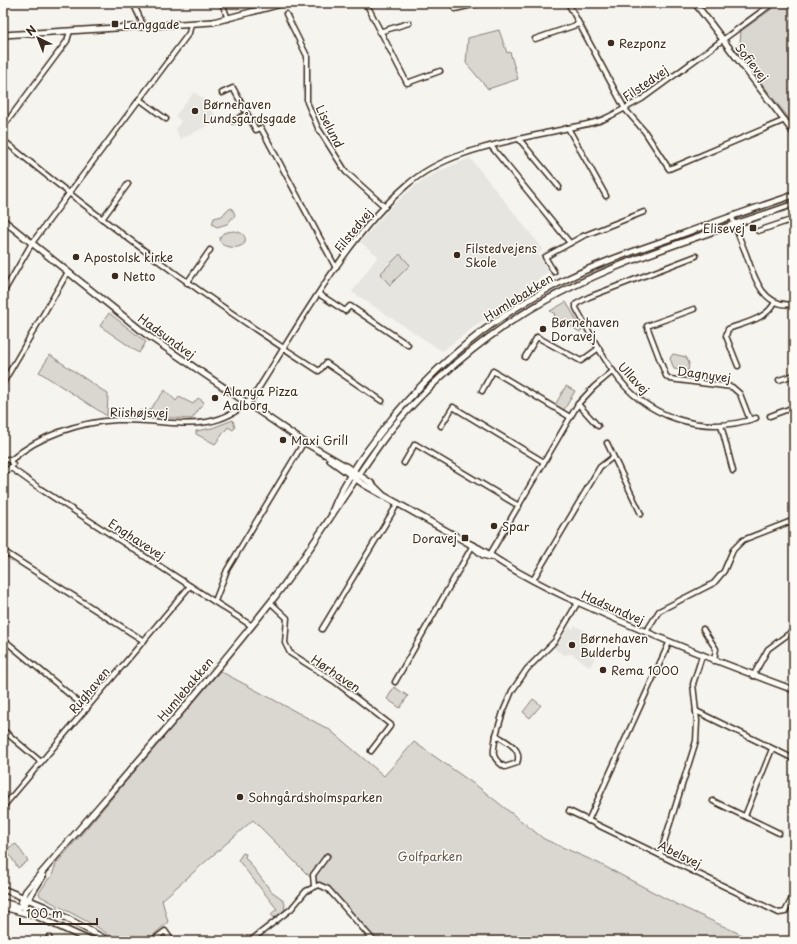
<svg xmlns="http://www.w3.org/2000/svg" width="797" height="944" viewBox="0 0 797 944" font-family="'Playpen Sans',sans-serif">
<style>
.built{fill:#e7e5df}
.green{fill:#dad6d0;stroke:#8a8077}
.lines{fill:none;stroke-linecap:round;stroke-linejoin:round}
.minor-casing{stroke:#3b2a1e;stroke-width:7}
.tertiary-casing{stroke:#3b2a1e;stroke-width:8}
.minor{stroke:#fdfcf7;stroke-width:4}
.tertiary{stroke:#fdfcf7;stroke-width:5}
.poi-dot{fill:#3b2a1e;stroke:#fdfcf7;stroke-width:1.5}
.labels{text-anchor:middle;dominant-baseline:central;stroke-width:3;stroke-linejoin:round;paint-order:stroke}
.poi-label{font-size:12px;fill:#3b2a1e;stroke:#fdfcf7;text-anchor:start}
.street-label{font-size:12px;fill:#3b2a1e;stroke:#fdfcf7}
.park-label{font-size:12px;fill:#63554a;stroke:#fdfcf7}
</style>
<rect width="100%" height="100%" fill="#f5f4ee"/>
<filter id="ink" filterUnits="userSpaceOnUse"><feTurbulence type="fractalNoise" baseFrequency=".025" numOctaves="2"/><feDisplacementMap in="SourceGraphic" scale="8" xChannelSelector="R" yChannelSelector="G"/><feConvolveMatrix kernelMatrix="1 2 1 2 8 2 1 2 1" color-interpolation-filters="sRGB"/></filter>
<g filter="url(#ink)">
<!-- built -->
<g class="built">
<path d="M194,92L207,102L218,121L180,139L176,129L181,121L175,116Z"/>
<path d="M470,158L543,249L538,254L548,272L442,351L352,292L378,256L360,242L392,206L416,185L437,172Z"/>
<path d="M575,626L589,633L586,639L590,641L584,653L595,658L590,667L572,654L563,655L554,648L559,643L569,627L573,629Z"/>
</g>
<!-- green -->
<g class="green">
<path d="M780,3H794V125L735,49L740,43L741,31Z"/>
<path d="M499,30L507,53L510,52L518,79L488,89L466,63L468,38Z"/>
<path d="M232,208L235,215L227,224L217,227L212,224L214,218L222,216L227,210Z"/>
<path d="M234,231C240,232 247,234 245,243C239,249 230,248 223,245L219,240C221,232 227,232 234,231Z"/>
<path d="M400,254L410,265L390,285L380,274Z"/>
<path d="M566,302L582,329L580,332L554,317L555,314L550,311Z"/>
<path d="M109,313L146,342L139,353L100,326Z"/>
<path d="M673,354L686,357L689,363L688,371L674,369L670,358Z"/>
<path d="M50,355L108,394L107,416L39,372Z"/>
<path d="M566,386L575,391L564,410L555,405Z"/>
<path d="M165,390L176,401L179,397L193,404L198,398L204,402L192,419L139,416L140,410L148,412Z"/>
<path d="M233,420L235,428L233,430L228,427L215,444L196,434V431L212,428Z"/>
<path d="M220,671L330,730L384,776L414,742L481,789L544,839L598,863L678,905L755,941H375L329,889L323,884L314,881L253,820L162,900L168,922L147,941H118L97,927L40,896L39,893L49,878H51L56,864Z"/>
<path d="M394,687L408,696L400,708L387,699Z"/>
<path d="M533,699L541,705L530,718L523,712Z"/>
<path d="M16,844L28,861L18,868L6,849Z"/>
<path d="M243,853L246,854L245,857L271,891L281,898L285,904L284,912L274,918L271,914L277,909L238,860Z"/>
</g>
<g class="lines">
<!-- minor casing -->
<g class="minor-casing">
<g id="minor">
<path d="M133,3L141,20L142,27"/>
<path d="M222,3L228,19"/>
<path d="M366,3L407,83L440,71"/>
<path d="M568,3L625,109L645,132L669,169L785,120"/>
<path d="M455,9L481,3"/>
<path d="M286,14L307,56V102L318,128L346,172L385,207"/>
<path d="M379,32L409,23"/>
<path d="M535,39L579,24"/>
<path d="M222,93L233,88L256,130L261,128L336,268"/>
<path d="M139,99L166,119"/>
<path d="M233,121L247,114"/>
<path d="M3,127L67,41L70,31"/>
<path d="M568,128L606,196"/>
<path d="M519,139L559,187"/>
<path d="M3,140C104,223 209,301 319,371L326,363L382,401"/>
<path d="M491,146L570,243"/>
<path d="M732,217C736,229 741,242 746,254C754,277 763,309 794,304"/>
<path d="M102,219L128,184"/>
<path d="M758,231L794,219"/>
<path d="M696,256L589,297L576,304V308C588,329 599,352 613,371C645,418 703,436 756,418"/>
<path d="M554,272L545,257L583,236L644,212"/>
<path d="M187,283L210,250"/>
<path d="M3,293L32,243L189,33L191,24"/>
<path d="M319,294L345,311L350,306L408,345"/>
<path d="M694,309L647,326L666,376L670,379L732,387L740,394L750,420"/>
<path d="M525,357L537,337L581,361L599,348"/>
<path d="M738,366L726,336L728,329C744,323 767,319 775,302"/>
<path d="M779,380L794,375"/>
<path d="M3,383L68,272"/>
<path d="M482,391L493,371L570,417"/>
<path d="M578,404L598,426"/>
<path d="M770,416L794,407"/>
<path d="M721,425L733,471"/>
<path d="M441,426L453,407L544,462"/>
<path d="M607,443L641,514"/>
<path d="M3,460L9,459L13,465L8,470H3"/>
<path d="M11,460C40,435 80,422 117,420C167,418 213,439 253,397C297,329 346,237 407,185C423,171 443,161 463,154C494,143 528,137 560,130C574,126 590,125 604,119C617,113 629,106 642,99L773,3"/>
<path d="M404,463L415,444L519,506"/>
<path d="M11,468L39,488L252,626"/>
<path d="M3,551L144,641"/>
<path d="M489,556L578,404L594,387L613,371"/>
<path d="M533,580L600,467L613,457"/>
<path d="M215,601L227,570L304,442"/>
<path d="M271,603L287,618L285,643L290,653L334,681L391,725L371,751"/>
<path d="M322,629L398,503"/>
<path d="M703,629L716,649L714,661"/>
<path d="M646,632L659,611L714,583L724,571L733,550L743,540L794,520"/>
<path d="M3,639L87,709"/>
<path d="M753,676L768,649L794,630"/>
<path d="M395,682L473,545"/>
<path d="M696,711L794,759"/>
<path d="M3,730L41,762"/>
<path d="M496,735L503,712L512,691L527,669L555,641L578,602"/>
<path d="M496,735C506,742 523,748 517,763L505,767C489,757 494,751 496,735Z"/>
<path d="M713,801L779,833"/>
<path d="M3,807L190,586"/>
<path d="M569,811L779,913L785,912L794,894"/>
<path d="M745,816L772,749"/>
<path d="M588,821L669,643"/>
<path d="M660,855L696,741L697,721L693,684L702,656"/>
<path d="M314,886L313,875L327,856"/>
<path d="M49,937L50,941"/>
<path d="M152,941L165,931L172,941"/>
<path d="M250,941L291,909L306,891L319,885L328,889L374,941"/>
</g>
</g>
<!-- tertiary casing -->
<g class="tertiary-casing">
<g id="tertiary">
<path d="M695,3L794,133"/>
<path d="M3,35L213,22L285,3"/>
<path d="M3,220L147,335L304,442L347,467L371,483L382,494"/>
<path d="M330,460L363,484L470,544L483,555L490,557"/>
<path d="M332,512C345,477 370,446 394,416C439,362 494,317 557,284C593,265 631,252 669,239C710,224 752,209 794,195"/>
<path d="M470,544C483,549 492,557 504,564C524,576 545,587 566,597C641,631 717,662 794,690"/>
<path d="M3,889L46,907L109,941"/>
<path d="M3,902L19,907L25,904L43,876"/>
<path d="M3,907L36,916L91,941"/>
<path d="M28,913L21,903L26,891C107,796 192,702 270,603C312,551 345,491 385,437C419,394 461,356 506,325C589,267 698,238 794,204"/>
</g>
</g>
<!-- minor -->
<use href="#minor" class="minor"/>
<!-- tertiary -->
<use href="#tertiary" class="tertiary"/>
</g>
</g>
<!-- markers -->
<g class="poi-dot">
<rect x="111" y="20" width="8" height="8" rx="2"/>
<circle cx="611" cy="43" r="4"/>
<circle cx="195" cy="111" r="4"/>
<rect x="749" y="224" width="8" height="8" rx="2"/>
<circle cx="457" cy="255" r="4"/>
<circle cx="76" cy="257" r="4"/>
<circle cx="115" cy="276" r="4"/>
<circle cx="543" cy="329" r="4"/>
<circle cx="215" cy="398" r="4"/>
<circle cx="283" cy="440" r="4"/>
<circle cx="494" cy="526" r="4"/>
<rect x="461" y="534" width="8" height="8" rx="2"/>
<circle cx="572" cy="645" r="4"/>
<circle cx="603" cy="670" r="4"/>
<circle cx="240" cy="797" r="4"/>
</g>
<g class="labels">
<!-- poi labels -->
<g class="poi-label">
<text x="123" y="24">Langgade</text>
<text x="619" y="43">Rezponz</text>
<text x="203" y="104">Børnehaven<tspan x="203" dy="14">Lundsgårdsgade</tspan></text>
<text x="745" y="228" text-anchor="end">Elisevej</text>
<text x="465" y="248">Filstedvejens<tspan x="465" dy="14">Skole</tspan></text>
<text x="84" y="257">Apostolsk kirke</text>
<text x="123" y="276">Netto</text>
<text x="551" y="322">Børnehaven<tspan x="551" dy="14">Doravej</tspan></text>
<text x="223" y="391">Alanya Pizza<tspan x="223" dy="14">Aalborg</tspan></text>
<text x="291" y="440">Maxi Grill</text>
<text x="502" y="526">Spar</text>
<text x="457" y="538" text-anchor="end">Doravej</text>
<text x="580" y="638">Børnehaven<tspan x="580" dy="14">Bulderby</tspan></text>
<text x="611" y="670">Rema 1000</text>
<text x="248" y="797">Sohngårdsholmsparken</text>
</g>
<!-- street labels -->
<g class="street-label">
<text transform="translate(752 62) rotate(52)">Sofievej</text>
<text transform="translate(645 83) rotate(-35)">Filstedvej</text>
<text transform="translate(330 126) rotate(63)">Liselund</text>
<text transform="translate(353 230) rotate(-51)">Filstedvej</text>
<text transform="translate(518 297) rotate(-32)">Humlebakken</text>
<text transform="translate(167 336) rotate(36)">Hadsundvej</text>
<text transform="translate(704 374) rotate(8)">Dagnyvej</text>
<text transform="translate(634 378) rotate(47)">Ullavej</text>
<text transform="translate(139 412) rotate(1)">Riishøjsvej</text>
<text transform="translate(137 539) rotate(33)">Enghavevej</text>
<text transform="translate(613 607) rotate(24)">Hadsundvej</text>
<text transform="translate(336 673) rotate(34)">Hørhaven</text>
<text transform="translate(185 689) rotate(-50)">Humlebakken</text>
<text transform="translate(89 690) rotate(-50)">Rughaven</text>
<text transform="translate(680 854) rotate(26)">Abelsvej</text>
</g>
<!-- park labels -->
<g class="park-label">
<text x="430" y="856">Golfparken</text>
</g>
</g>
<!-- margin -->
<rect width="797" height="944" fill="none" stroke="#fdfcf7" stroke-width="16"/>
<rect x="8" y="8" width="781" height="928" fill="none" stroke="#3b2a1e" stroke-width="1.5" filter="url(#ink)"/>
<!-- north arrow -->
<g transform="translate(38 38) rotate(317)" stroke="#fdfcf7" stroke-width="3" paint-order="stroke">
<path d="M0-3L7 15L0 10L-7 15Z" fill="#3b2a1e"/>
<text y="-6" font-size="11" font-weight="bold" text-anchor="middle" fill="#3b2a1e">N</text>
</g>
<!-- scale -->
<path d="M20 918v6h77v-6" fill="none" stroke="#3b2a1e" stroke-width="2"/>
<text x="26" y="918" font-size="12" fill="#3b2a1e" stroke="#fdfcf7" stroke-width="3" paint-order="stroke">100 m</text>
</svg>
